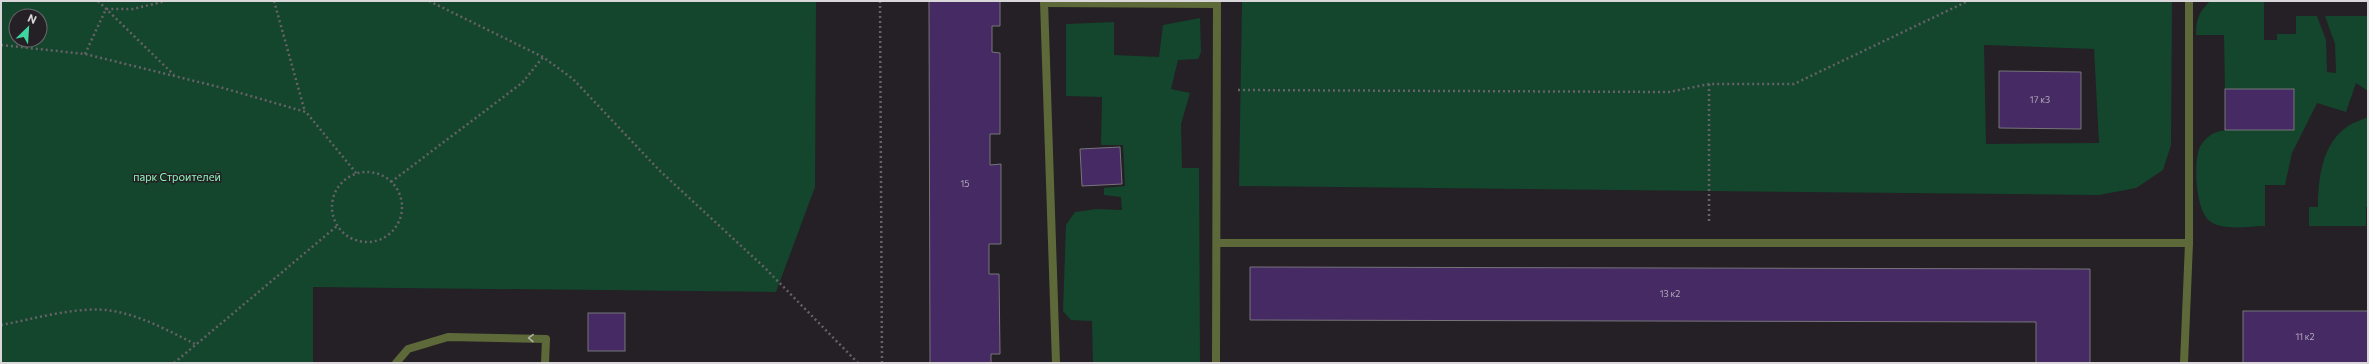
<svg xmlns="http://www.w3.org/2000/svg" width="2369" height="364" viewBox="0 0 2369 364" font-family="Commissioner,sans-serif">
  <rect width="100%" height="100%" fill="#242025"/>
  <!-- green -->
  <g fill="#13462c" fill-rule="evenodd">
    <path d="M 1,1 L 816,1 L 815,187 L 776,292 L 313,287 L 313,363 L 1,363 ZM 16,16 L 40,16 L 40,40 L 16,40 Z"/>
    <path d="M 1242,1 L 2172,1 L 2171,145 L 2163,170 L 2136,188 L 2099,195 L 1239,186 ZM 1984,45 L 2094,49 L 2099,143 L 1986,144 Z"/>
    <path d="M 2210,1 L 2264,1 L 2264,40 L 2277,40 L 2277,34 L 2296,34 L 2296,16 L 2317,16 L 2326,40 L 2327,72 L 2336,73 L 2335,44 L 2325,16 L 2368,16 L 2368,91 L 2356,83 L 2346,112 L 2317,103 L 2292,153 L 2285,185 L 2265,185 L 2265,226 C 2249,226 2225,231 2211,222 C 2196,213 2194,169 2198,153 C 2199,145 2206,138 2212,134 C 2224,126 2278,130 2294,130 L 2294,89 L 2225,89 L 2224,35 L 2196,35 C 2196,19 2199,12 2210,1 Z"/>
    <polygon points="1200,18 1201,52 1198,59 1178,60 1171,89 1190,93 1181,124 1182,168 1199,168 1200,363 1093,363 1092,321 1071,320 1063,311 1066,225 1075,212 1097,209 1122,210 1121,197 1104,195 1104,188 1125,186 1123,145 1101,145 1102,97 1066,96 1066,24 1114,22 1114,55 1159,57 1163,25"/>
    <path d="M 2368,117 L 2368,207 L 2366,207 L 2366,226 L 2309,226 L 2309,207 L 2318,207 C 2318,179 2322,143 2348,126 C 2354,122 2362,120 2368,117 Z"/>
  </g>
  <!-- building -->
  <g fill="#452a63" stroke="#77747b">
    <polygon points="929,1 1000,1 1000,26 992,26 992,52 1000,53 1000,134 990,134 990,165 1001,164 1001,244 989,244 989,274 999,274 1000,354 991,354 991,363 930,363"/>
    <polygon points="1999,71 2081,72 2081,129 1999,128"/>
    <rect x="2225" y="89" width="69" height="41"/>
    <polygon points="1120,147 1122,184 1082,186 1080,149"/>
    <polygon points="1250,267 2090,269 2090,363 2036,363 2036,322 1250,320"/>
    <rect x="2243" y="311" width="125" height="52"/>
    <rect x="588" y="313" width="37" height="38"/>
  </g>
  <g fill="none" stroke-linecap="round" stroke-linejoin="round">
    <!-- path -->
    <g stroke="#666267" stroke-width="2.5" stroke-dasharray="2 3" stroke-linecap="butt">
      <polyline points="98,1 174,75"/>
      <polyline points="274,1 305,112"/>
      <polyline points="429,1 543,57 573,79 659,170 765,268 858,363"/>
      <polyline points="880,1 882,363"/>
      <polyline points="1,45 85,54 223,88 306,112 357,174"/>
      <polyline points="85,54 106,9 133,9 166,1"/>
      <polyline points="1709,84 1709,222"/>
      <polyline points="1238,90 1669,92 1709,84 1794,84 1968,1"/>
      <circle cx="367" cy="207" r="35"/>
      <polyline points="391,182 522,83 543,57"/>
      <path d="M 1,325 C 34,319 80,305 113,311 C 142,316 169,331 195,344"/>
      <polyline points="174,363 337,226"/>
    </g>
    <!-- lane -->
    <g stroke="#5e6939" stroke-width="8">
      <polyline points="1044,1 1056,363"/>
      <polyline points="1044,3 1217,4"/>
      <polyline points="1217,243 2189,243"/>
      <polyline points="396,363 408,349 448,337 546,339 545,363"/>
      <polyline points="1216,363 1217,1"/>
      <polyline points="2184,363 2189,243 2189,1"/>
    </g>
  </g>
  <!-- one-way arrows -->
  <defs><path id="oneway-chevron" d="M-2-3.5L2.5 0L-2 3.5" fill="none" stroke-width="1.6" stroke-linecap="round" stroke-linejoin="round"/></defs>
  <use stroke="#afb0a2" href="#oneway-chevron" transform="translate(531 338) rotate(-178)"/>
  <g text-anchor="middle" stroke-width="3" stroke-linejoin="round" paint-order="stroke">
    <!-- number labels -->
    <g font-size="9" fill="#b5acbd">
      <text x="2040" y="103">17 к3</text>
      <text x="965" y="187">15</text>
      <text x="1670" y="297">13 к2</text>
      <text x="2305" y="340">11 к2</text>
    </g>
    <!-- park labels -->
    <g font-size="11" fill="#8ff7bb" stroke="#242025">
      <text x="177" y="181">парк Строителей</text>
    </g>
  </g>
  <!-- border -->
  <rect width="2369" height="364" fill="none" stroke="#dad7db" stroke-width="4"/>
  <!-- north arrow -->
  <g transform="translate(28 28) rotate(25)"><circle r="19" fill="#242025" stroke="#6d696e"/>
  <path d="M0-3L7 15L0 10L-7 15Z" fill="#40d4a1"/>
  <text y="-6" font-size="11" font-weight="bold" text-anchor="middle" fill="#dad7db">N</text>
  </g>
</svg>
